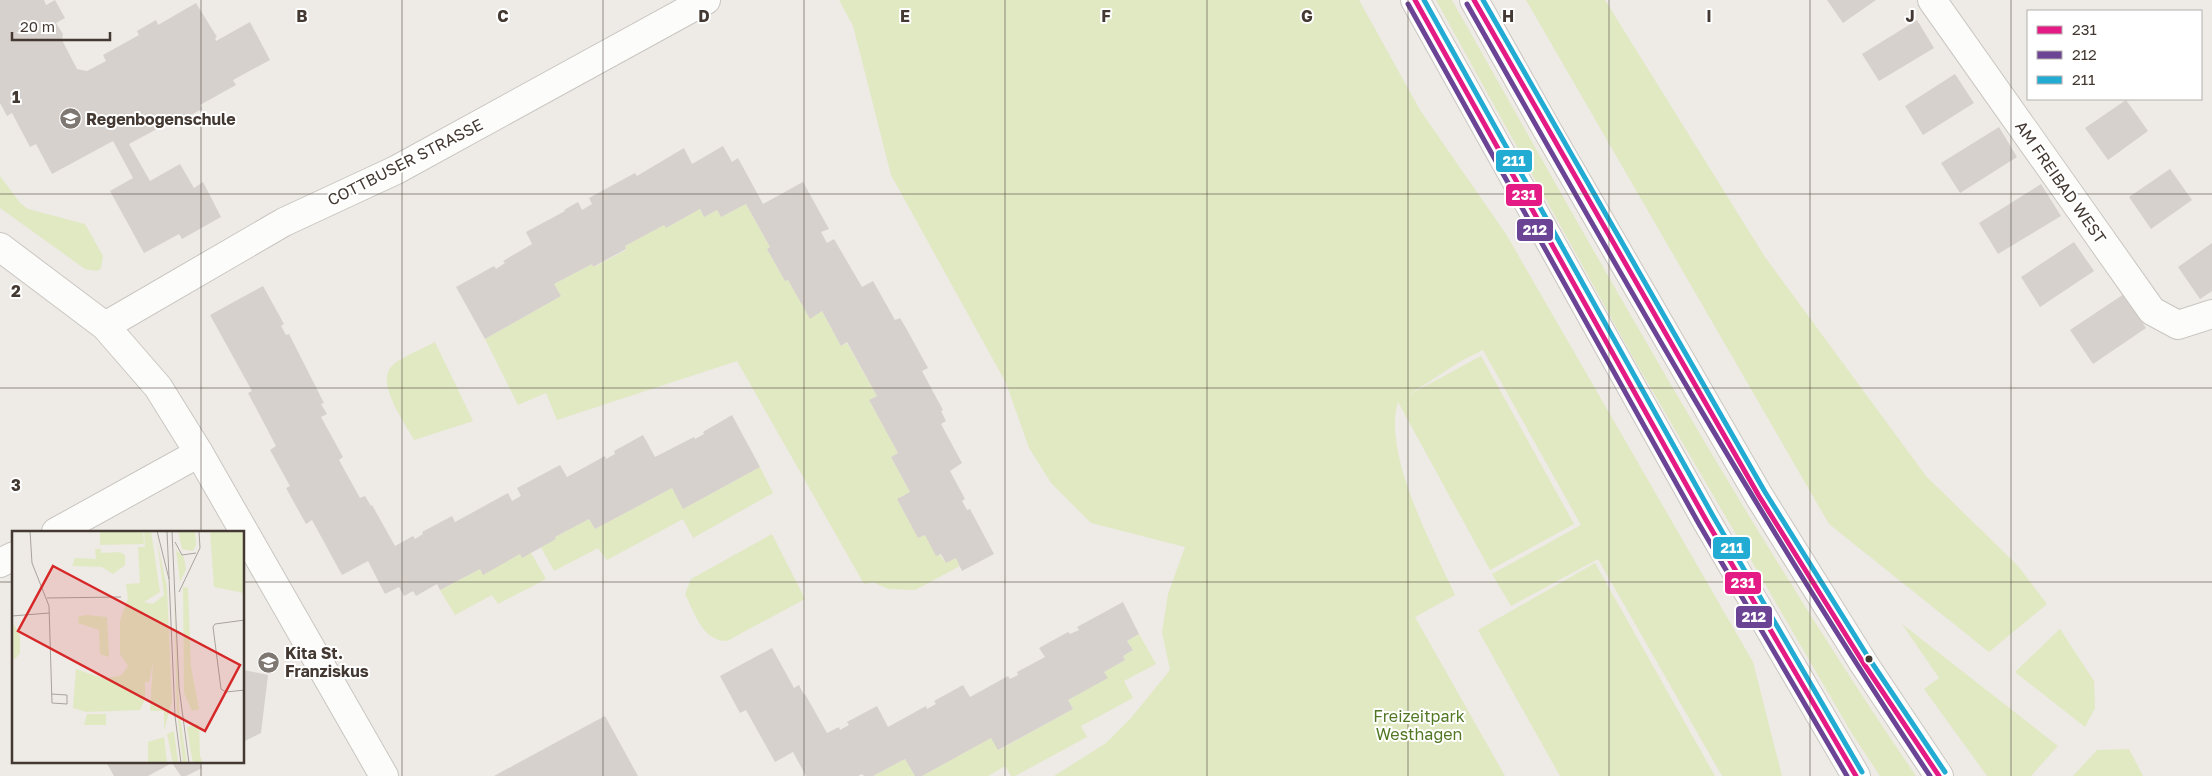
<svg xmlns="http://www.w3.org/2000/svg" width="2212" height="776" viewBox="0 0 2212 776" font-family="'Golos Text',sans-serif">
  <rect width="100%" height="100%" fill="#eeeae5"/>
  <!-- green -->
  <g fill="#e1e9c3">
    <path d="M 839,0 L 1359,0 L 1420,110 L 1506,234 L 1753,662 L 1782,776 L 1722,776 L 1598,559 L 1511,606 L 1492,574 L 1581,525 L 1483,350 L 1461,361 L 1407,396 L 1481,356 L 1574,524 L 1490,570 L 1398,402 C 1382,454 1433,546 1455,595 L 1415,617 L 1505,776 L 1054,776 L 1106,743 L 1131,718 L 1170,670 L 1162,632 L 1168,594 L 1185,547 L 1091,523 L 1051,483 L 1029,448 L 1006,383 L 891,175 L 853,26 Z"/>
    <path d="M 1436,0 L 1452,0 C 1600,262 1746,527 1916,776 L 1880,776 L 1851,732 L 1635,361 Z"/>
    <polygon points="1526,0 1605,0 1765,257 1926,476 2018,566 2047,604 1989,652 1829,524"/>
    <polygon points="0,176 20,203 28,209 85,224 103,256 101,268 97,271 85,269 0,208"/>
    <polygon points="746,204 770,247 767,249 785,281 788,280 810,318 822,311 841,346 847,343 877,396 869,400 898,453 891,457 910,492 897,499 918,538 925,535 946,563 956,558 960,566 915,590 888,589 873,582 864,584 737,361 557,420 546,393 518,405 485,339 561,296 554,284 592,264 594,267 626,250 625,246 664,225 666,228 700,209 704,217 717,210 721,217"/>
    <path d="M 435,342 L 473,421 L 414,440 C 405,423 376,384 391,367 C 399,358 424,348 435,342 Z"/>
    <polygon points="760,467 773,493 693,538 683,519 607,560 598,548 554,571 541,547 556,539 555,537 589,519 595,529 672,488 683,509"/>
    <path d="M 772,534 L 805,599 L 727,641 C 702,641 695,613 685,594 L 691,579 Z"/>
    <polygon points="531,553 546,579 498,604 492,595 455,615 440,590 480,569 483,574 520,554"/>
    <polygon points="1595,563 1715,776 1560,776 1478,630"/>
    <polygon points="1902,624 2058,746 2031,776 1987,776 1924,689 1939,678"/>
    <polygon points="2060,629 2094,681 2095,708 2085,727 2015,672"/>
    <polygon points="1139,634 1156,664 1124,681 1133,698 1081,726 1087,737 1015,776 1011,776 1005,766 988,776 922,776 991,738 999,750 1073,709 1068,700 1107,678 1104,672 1125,660 1123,656 1133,650 1127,641"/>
    <polygon points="2129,749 2143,776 2073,776 2097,750"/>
    <polygon points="905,759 915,776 873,776"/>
  </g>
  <!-- building -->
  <g fill="#d6d1cc">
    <polygon points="0,0 44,0 46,5 55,0 65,18 56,23 63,34 62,40 77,69 87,71 106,61 103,55 139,35 137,31 156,20 158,25 196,3 217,37 215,38 216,41 250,22 270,60 233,80 236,85 200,105 202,109 170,126 168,123 129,144 150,181 180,164 194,188 203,182 221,217 182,239 179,234 144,253 110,191 133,178 113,141 52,174 36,144 30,147 12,113 7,116 0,103"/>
    <polygon points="1827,0 1876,0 1843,23"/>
    <polygon points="1917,20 1934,48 1879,81 1862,54"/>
    <polygon points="1955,74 1974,103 1923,135 1905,106"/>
    <polygon points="2126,100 2148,131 2108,160 2085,128"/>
    <polygon points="1999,127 2017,157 1960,193 1941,163"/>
    <polygon points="723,146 732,162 738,158 763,204 803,182 829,229 821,232 827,243 834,239 862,287 873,281 895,320 900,318 906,328 928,368 922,371 943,410 941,411 946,421 941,424 962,463 950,471 965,499 962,501 967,510 970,509 994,554 962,571 956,558 946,563 941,554 936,556 925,535 918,538 897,499 910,492 891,457 898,453 869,400 877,396 847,342 841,346 822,311 810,319 788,280 785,281 767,249 770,247 746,204 721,217 717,210 704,217 700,209 666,228 664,225 625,246 626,249 593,267 592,264 554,284 561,296 485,339 456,287 494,266 496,269 505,263 503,261 532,244 526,232 565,211 564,210 578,202 582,210 592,204 589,198 635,173 637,176 684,148 692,164"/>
    <polygon points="2170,169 2192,200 2151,229 2129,197"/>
    <polygon points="2041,184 2061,216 1998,254 1979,223"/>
    <polygon points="2074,242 2094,271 2040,307 2021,277"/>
    <polygon points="2212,243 2212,291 2200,299 2178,267"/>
    <polygon points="263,286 284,324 281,326 286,335 289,334 324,403 321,404 327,414 321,417 343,457 339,460 360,498 365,496 371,506 372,505 395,546 413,536 415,539 423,534 422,532 452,516 455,522 508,493 512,501 521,496 517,488 560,465 567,477 605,456 606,459 615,454 614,451 643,435 655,457 694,437 695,439 704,434 703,432 732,415 760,467 683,509 672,488 595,529 589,519 555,537 556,539 522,558 520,554 483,575 480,569 440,590 437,584 416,596 413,591 404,596 399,587 385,594 368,561 342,575 312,520 306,524 286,488 290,486 270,450 276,446 248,393 252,391 210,315"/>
    <polygon points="2124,294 2146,328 2093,364 2070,330"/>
    <polygon points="1123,602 1139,634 1127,641 1133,650 1123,656 1125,660 1104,672 1108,678 1068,700 1073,709 998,750 991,738 922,776 915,776 905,759 873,776 864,776 862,774 858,776 806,776 793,752 775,762 746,710 740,713 720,676 772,648 794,688 799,685 804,695 805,694 827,733 839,727 840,730 849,725 847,722 877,706 888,727 926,706 927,709 936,704 934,701 963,685 970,697 1008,676 1010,679 1018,675 1017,672 1045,657 1039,648 1068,632 1070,634 1079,630 1077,627"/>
    <polygon points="244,670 268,675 261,733 245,741"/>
    <polygon points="605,716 638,776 494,776 566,737"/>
    <polygon points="106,762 199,762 202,768 186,776 181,776 172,763 148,776 114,776"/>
  </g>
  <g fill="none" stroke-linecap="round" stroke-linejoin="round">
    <defs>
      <g id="minor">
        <polyline points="1932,0 2152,311 2178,325 2212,314"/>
        <polyline points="0,247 105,326 158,387 199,453 384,776"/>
        <polyline points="105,326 284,222 396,170 706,0"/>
        <polyline points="56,532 199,453"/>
        <polyline points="0,563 14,556"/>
      </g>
      <g id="tertiary">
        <polyline points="1415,0 1706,520 1856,776"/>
        <polyline points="1474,0 1546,128 1759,496 1864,664 1939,776"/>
      </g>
    </defs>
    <!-- minor casing -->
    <use href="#minor" stroke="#cac6c1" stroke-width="30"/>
    <!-- tertiary casing -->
    <use href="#tertiary" stroke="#cac6c1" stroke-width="30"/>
    <!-- minor -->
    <use href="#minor" stroke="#fcfcfb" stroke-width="28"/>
    <!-- tertiary -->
    <use href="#tertiary" stroke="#fcfcfb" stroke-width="28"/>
    <defs>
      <g id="bus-1">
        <polyline points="1415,0 1706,520 1856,776"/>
        <polyline points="1474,0 1759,496 1864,664 1939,776"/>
      </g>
      <g id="bus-2">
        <polyline points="1408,4 1699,524 1847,776"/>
        <path d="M 1467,4 C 1615,265 1763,526 1930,776"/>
      </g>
      <g id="bus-3">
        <polyline points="1424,0 1713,516 1862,772"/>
        <polyline points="1483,0 1765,492 1870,660 1945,772"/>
      </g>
    </defs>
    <!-- bus-1 casing -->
    <use href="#bus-1" stroke="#fff" stroke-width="9"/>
    <!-- bus-2 casing -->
    <use href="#bus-2" stroke="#fff" stroke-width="9"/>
    <!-- bus-3 casing -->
    <use href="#bus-3" stroke="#fff" stroke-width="9"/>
    <!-- bus-1 -->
    <use href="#bus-1" stroke="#e51b85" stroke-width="5"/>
    <!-- bus-2 -->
    <use href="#bus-2" stroke="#6c4495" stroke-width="5"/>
    <!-- bus-3 -->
    <use href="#bus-3" stroke="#22acd3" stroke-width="5"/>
  </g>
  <!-- grid -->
  <path fill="none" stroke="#433932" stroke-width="1" stroke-opacity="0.55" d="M 201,0 L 201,532M 402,0 L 402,776M 603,0 L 603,776M 804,0 L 804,776M 1005,0 L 1005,776M 1207,0 L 1207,776M 1408,0 L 1408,776M 1609,0 L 1609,776M 1810,0 L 1810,776M 2011,0 L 2011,776M 0,194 L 2212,194M 0,388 L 2212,388M 0,582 L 14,582M 244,582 L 2212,582M 201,762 L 201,776"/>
  <!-- icons -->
  <defs>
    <symbol id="school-disc" viewBox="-11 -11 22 22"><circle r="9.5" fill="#7f7771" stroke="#fff"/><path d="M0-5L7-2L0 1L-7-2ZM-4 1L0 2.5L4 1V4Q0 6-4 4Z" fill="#fff"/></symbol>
  </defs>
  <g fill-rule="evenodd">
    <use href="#school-disc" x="58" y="106" width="25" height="25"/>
    <use href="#school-disc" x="256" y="650" width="25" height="25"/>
  </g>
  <!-- markers -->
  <circle fill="#433932" stroke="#fff" stroke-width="2" cx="1869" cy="659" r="4.5"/>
  <g text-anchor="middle" stroke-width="4" stroke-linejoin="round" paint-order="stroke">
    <!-- poi labels -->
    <g font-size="16" font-weight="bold" fill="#433932" stroke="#fff" text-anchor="start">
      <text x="86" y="125">Regenbogenschule</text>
      <text x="285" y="659">Kita St.<tspan x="285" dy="18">Franziskus</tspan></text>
    </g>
    <!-- street labels -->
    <g font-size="16" fill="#433932" stroke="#fff">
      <text transform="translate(405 162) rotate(-27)" y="6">COTTBUSER STRASSE</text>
      <text transform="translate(2061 182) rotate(55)" y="6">AM FREIBAD WEST</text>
    </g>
    <!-- park labels -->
    <g font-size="16" fill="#517723" stroke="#fff">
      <text x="1419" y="722">Freizeitpark<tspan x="1419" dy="18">Westhagen</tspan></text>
    </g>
  </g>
  <!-- overview -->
  <g transform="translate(12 531)">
    <rect width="232" height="232" fill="#eeeae5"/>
    <path d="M 88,0 L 131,0 L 132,13 L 88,14 ZM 132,0 L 139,0 L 148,61 L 132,71 L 141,73 L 152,64 L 145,9 L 155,57 L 160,170 L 152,199 L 152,180 L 138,180 L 141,132 L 137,151 L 133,151 L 133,168 L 128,179 L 74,181 L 61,177 L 64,138 L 93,148 L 110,144 L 116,135 L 108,123 L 108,90 L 116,67 L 114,53 L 128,52 L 126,16 L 133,16 ZM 166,0 L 183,0 L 184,14 L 181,20 L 170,18 ZM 198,0 L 232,0 L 232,62 L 202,56 ZM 83,18 L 89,18 L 89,22 L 108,21 L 113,24 L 113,34 L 101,43 L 90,36 L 60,35 L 63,27 L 84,28 ZM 164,19 L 172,26 L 174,38 L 168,51 ZM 171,56 L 176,57 L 179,136 L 187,178 L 180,180 L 172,162 ZM 162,57 L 167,180 L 175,232 L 171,232 L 165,180 ZM 75,84 L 95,86 L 97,126 L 88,123 L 87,99 L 66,92 L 67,85 ZM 0,90 L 8,104 L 8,122 L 3,128 L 0,127 ZM 75,183 L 94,183 L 94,194 L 72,194 ZM 185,193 L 187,194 L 188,225 L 191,232 L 181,232 L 178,216 L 175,196 ZM 162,200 L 166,232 L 161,232 L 155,203 ZM 152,206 L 155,232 L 136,232 L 136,211 Z" fill="#e1e9c3"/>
    <path fill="none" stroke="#aaa39d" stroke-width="1" d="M 18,0 L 20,32 L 37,75 L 40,172 L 55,173 L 55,164 L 39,163M 145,0 L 157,48M 155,0 L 163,185 L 169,232M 160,0 L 167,156 L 177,232M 163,11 L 170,24 L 184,22M 167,61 L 188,17 L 187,0M 35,67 L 109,66M 0,85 L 37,82M 233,89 L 203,93 L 201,96 L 209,158 L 214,161 L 233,159"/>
    <path fill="#d62828" fill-opacity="0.15" stroke="#d62828" stroke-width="2.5" d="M 41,35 L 228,134 L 193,200 L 6,100 Z"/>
    <rect width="232" height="232" fill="none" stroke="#433932" stroke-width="2.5"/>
  </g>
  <g font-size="16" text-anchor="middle" font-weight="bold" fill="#433932" stroke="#fff" stroke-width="4" stroke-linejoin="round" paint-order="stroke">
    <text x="302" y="22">B</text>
    <text x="503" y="22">C</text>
    <text x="704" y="22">D</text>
    <text x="905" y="22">E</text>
    <text x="1106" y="22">F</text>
    <text x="1307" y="22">G</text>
    <text x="1508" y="22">H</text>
    <text x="1709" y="22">I</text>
    <text x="1910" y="22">J</text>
    <text x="16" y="103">1</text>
    <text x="16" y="297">2</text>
    <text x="16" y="491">3</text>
  </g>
  <g stroke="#fff" stroke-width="2">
    <rect x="1495" y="149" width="38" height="24" rx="5" fill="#22acd3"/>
    <rect x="1505" y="183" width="38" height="24" rx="5" fill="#e51b85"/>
    <rect x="1516" y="218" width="38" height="24" rx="5" fill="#6c4495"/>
    <rect x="1712" y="536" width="39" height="24" rx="5" fill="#22acd3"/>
    <rect x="1724" y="571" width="38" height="24" rx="5" fill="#e51b85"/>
    <rect x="1735" y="605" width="38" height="24" rx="5" fill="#6c4495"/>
  </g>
  <g font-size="14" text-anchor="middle" font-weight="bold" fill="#fff">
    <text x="1514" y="166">211</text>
    <text x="1524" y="200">231</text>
    <text x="1535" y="235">212</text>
    <text x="1732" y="553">211</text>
    <text x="1743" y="588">231</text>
    <text x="1754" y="622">212</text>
  </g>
  <!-- legend -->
  <rect x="2027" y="10" width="175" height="90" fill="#ffffff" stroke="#b4b0ad"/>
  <rect x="2037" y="26" width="25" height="8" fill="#e51b85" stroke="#b4b0ad"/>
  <text x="2072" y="35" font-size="15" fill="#433932">231</text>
  <rect x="2037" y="51" width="25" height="8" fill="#6c4495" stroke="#b4b0ad"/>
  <text x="2072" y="60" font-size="15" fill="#433932">212</text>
  <rect x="2037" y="76" width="25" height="8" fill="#22acd3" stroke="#b4b0ad"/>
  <text x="2072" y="85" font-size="15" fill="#433932">211</text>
  <!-- scale -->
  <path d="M12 32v8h98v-8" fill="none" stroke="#433932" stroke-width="2.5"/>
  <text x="20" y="32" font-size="15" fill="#433932" stroke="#ffffff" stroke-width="4" paint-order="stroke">20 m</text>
</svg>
